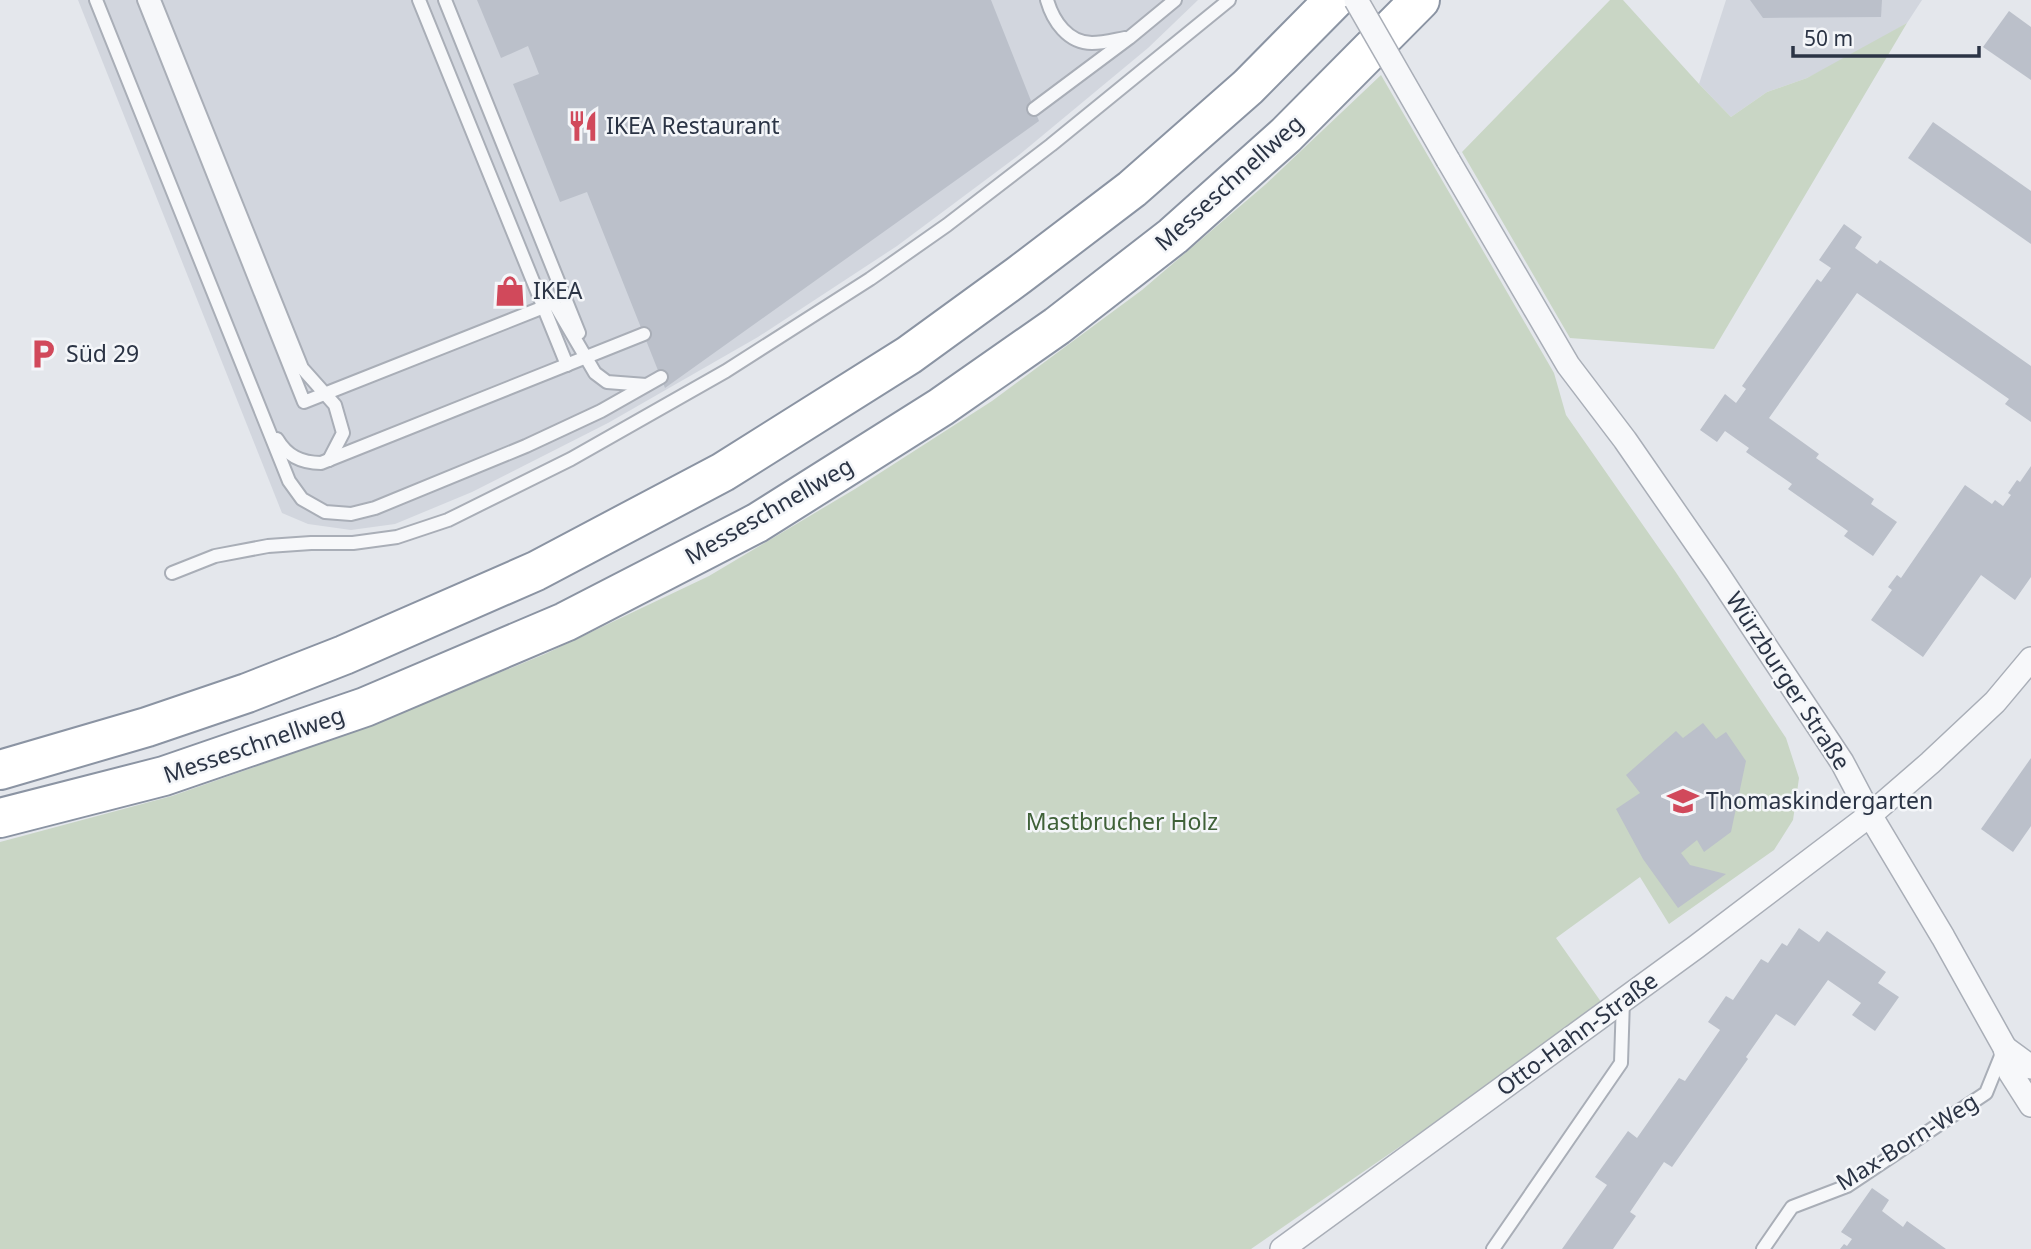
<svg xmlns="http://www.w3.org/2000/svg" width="2031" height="1249" viewBox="0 0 2031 1249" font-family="'Noto Sans',sans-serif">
  <rect width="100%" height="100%" fill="#e4e7ec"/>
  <!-- built -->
  <g fill="#d2d6de">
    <polygon points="78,0 1198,0 1148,48 1019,155 897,246 758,337 608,423 472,492 395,524 351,530 308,524 282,513"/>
    <polygon points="1726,0 1922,0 1907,23 1859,52 1807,78 1767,92 1731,117 1699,84"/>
  </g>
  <!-- green -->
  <g fill="#c9d6c5">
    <polygon points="1610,0 1623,0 1699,84 1731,117 1767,92 1807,78 1907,23 1714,349 1570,338 1462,152"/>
    <polygon points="1381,75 1554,373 1566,415 1675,571 1786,738 1799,778 1793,820 1774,850 1669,924 1640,877 1556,938 1604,1006 1251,1249 0,1249 0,842 172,796 362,729 545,654 709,576 855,489 992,401 1142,290 1266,184"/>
  </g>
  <!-- building -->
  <g fill="#bbc0ca">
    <polygon points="477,0 991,0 1039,121 665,388 587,192 560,202 513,84 539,74 528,46 501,58"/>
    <polygon points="1750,0 1882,0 1881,17 1763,18"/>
    <polygon points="2009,11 2031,27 2031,80 1983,47"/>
    <polygon points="1933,122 2031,191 2031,244 1908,158"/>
    <polygon points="1844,224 1862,237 1855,248 1877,264 1880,260 2031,366 2031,422 2005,404 2009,399 1857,293 1769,418 1819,454 1816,458 1874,499 1871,504 1897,522 1873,556 1844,536 1848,531 1788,489 1792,484 1746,452 1749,448 1725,431 1717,442 1700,430 1725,394 1736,403 1746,389 1742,386 1817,279 1821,282 1831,268 1819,260"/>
    <polygon points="2031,466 2031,577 2015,600 1981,575 1923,657 1871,620 1892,590 1888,587 1897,575 1901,578 1965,485 1992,504 1995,500 2003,506 2011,495 2008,493 2017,480 2020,482"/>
    <polygon points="1703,723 1716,739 1726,732 1746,761 1731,832 1704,852 1697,840 1681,853 1690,865 1726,874 1678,908 1643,859 1616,809 1640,793 1626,775 1676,731 1683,738"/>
    <polygon points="2031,758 2031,826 2013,852 1981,829"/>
    <polygon points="1799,928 1819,942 1827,931 1886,972 1878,983 1899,997 1875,1031 1852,1015 1861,1003 1828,980 1795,1026 1776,1014 1746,1057 1748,1059 1672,1167 1664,1162 1630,1212 1636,1216 1613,1249 1562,1249 1607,1185 1595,1177 1628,1131 1637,1138 1679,1078 1685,1081 1720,1030 1708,1022 1726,996 1733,1000 1761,959 1768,963 1782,943 1787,946"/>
    <polygon points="1872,1188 1889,1200 1882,1211 1903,1227 1907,1221 1946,1249 1840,1249 1844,1244 1847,1246 1852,1239 1841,1232"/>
  </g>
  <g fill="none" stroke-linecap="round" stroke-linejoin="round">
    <defs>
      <g id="lane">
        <polyline points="96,0 289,481 302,499 325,512 351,514 375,508 526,446 601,411 661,377"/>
        <polyline points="144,0 304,402 554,303 595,373 607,382 646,385"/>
        <polyline points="154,0 302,368 335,405 343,433 329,460"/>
        <polyline points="419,0 567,365"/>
        <polyline points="445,0 579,333"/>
        <path d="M 1047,0 C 1053,21 1068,43 1092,43 C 1103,43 1114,40 1125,38"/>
        <polyline points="1034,109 1129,38 1175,0"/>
        <path d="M 277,439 C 287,456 301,463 321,463 L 644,334"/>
        <polyline points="172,573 215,556 268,546 311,543 353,543 397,537 448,520 571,459 726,371 870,279 947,225 1051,145 1229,0"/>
        <polyline points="1493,1249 1621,1063 1623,1000"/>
        <polyline points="1763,1249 1792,1207 1847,1186 1986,1093 2003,1051"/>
      </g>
      <g id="street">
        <polyline points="1448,160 1568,365 1625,440 1717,573 1842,762 1870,815 1943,937 2005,1048 2010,1072 2031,1105"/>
        <polyline points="2005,1048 2031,1067"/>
        <polyline points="1282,1249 1696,947 1870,815 1930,763 1995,702 2031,659"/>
      </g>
      <g id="highway">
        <polyline points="0,770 147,727 247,693 344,655 536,571 723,472 909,355 1019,275 1132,189 1248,87 1334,0"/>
        <polyline points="0,818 164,776 365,707 565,622 757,523 941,407 1057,326 1173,236 1286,135 1420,0"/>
      </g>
    </defs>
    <!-- lane casing -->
    <use href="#lane" stroke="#a9aeb7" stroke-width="16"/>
    <!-- street casing -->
    <use href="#street" stroke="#a9aeb7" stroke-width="26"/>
    <!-- highway casing -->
    <use href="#highway" stroke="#8b94a3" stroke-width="42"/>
    <!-- lane -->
    <use href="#lane" stroke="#f7f8fa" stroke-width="12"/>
    <!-- street -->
    <use href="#street" stroke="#f7f8fa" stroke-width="23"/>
    <!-- highway -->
    <use href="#highway" stroke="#fff" stroke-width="38"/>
    <defs>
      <polyline id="street-bridge" points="1356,0 1448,160"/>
    </defs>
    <!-- street-bridge casing -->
    <use href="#street-bridge" stroke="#a9aeb7" stroke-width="26" stroke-linecap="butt"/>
    <!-- street-bridge -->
    <use href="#street-bridge" stroke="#f7f8fa" stroke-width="23"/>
  </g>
  <!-- icons -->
  <defs>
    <symbol id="restaurant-bare" viewBox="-9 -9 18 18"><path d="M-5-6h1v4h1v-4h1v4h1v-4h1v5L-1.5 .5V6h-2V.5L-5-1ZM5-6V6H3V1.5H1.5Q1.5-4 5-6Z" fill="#d1495b" stroke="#f4f6f9" stroke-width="2.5" paint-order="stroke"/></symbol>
    <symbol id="shop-bare" viewBox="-9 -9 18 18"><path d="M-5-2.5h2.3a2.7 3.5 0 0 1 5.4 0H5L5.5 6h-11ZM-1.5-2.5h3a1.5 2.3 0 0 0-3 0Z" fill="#d1495b" stroke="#f4f6f9" stroke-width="2.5" paint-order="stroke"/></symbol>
    <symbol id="parking-bare" viewBox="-9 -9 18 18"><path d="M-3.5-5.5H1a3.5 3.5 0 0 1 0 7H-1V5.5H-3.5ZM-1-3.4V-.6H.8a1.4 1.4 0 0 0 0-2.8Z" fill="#d1495b" stroke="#f4f6f9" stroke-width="2.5" paint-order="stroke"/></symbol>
    <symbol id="school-bare" viewBox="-9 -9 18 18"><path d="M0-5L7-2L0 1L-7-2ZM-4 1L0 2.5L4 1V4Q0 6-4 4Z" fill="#d1495b" stroke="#f4f6f9" stroke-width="2.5" paint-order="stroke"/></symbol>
  </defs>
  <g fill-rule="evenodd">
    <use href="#restaurant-bare" x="561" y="104" width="44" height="44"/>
    <use href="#shop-bare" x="488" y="269" width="44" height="44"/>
    <use href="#parking-bare" x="21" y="332" width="44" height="44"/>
    <use href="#school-bare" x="1661" y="779" width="44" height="44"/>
  </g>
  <g text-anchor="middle" stroke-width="5" stroke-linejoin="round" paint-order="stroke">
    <!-- poi labels -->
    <g font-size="23" fill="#2b3445" stroke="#f4f6f9" text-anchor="start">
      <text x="606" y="134">IKEA Restaurant</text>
      <text x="533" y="299">IKEA</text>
      <text x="66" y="362">Süd 29</text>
      <text x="1706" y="809">Thomaskindergarten</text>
    </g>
    <!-- street labels -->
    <g font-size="23" fill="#2b3445" stroke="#f4f6f9">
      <text transform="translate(1229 183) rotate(-42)" y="8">Messeschnellweg</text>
      <text transform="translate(769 511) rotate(-30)" y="8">Messeschnellweg</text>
      <text transform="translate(1788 681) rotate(57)" y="8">Würzburger Straße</text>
      <text transform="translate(254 745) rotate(-19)" y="8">Messeschnellweg</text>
      <text transform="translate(1577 1034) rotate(-36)" y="8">Otto-Hahn-Straße</text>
      <text transform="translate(1907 1142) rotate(-32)" y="8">Max-Born-Weg</text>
    </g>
    <!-- park labels -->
    <g font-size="23" fill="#3f6138" stroke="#f4f6f9">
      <text x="1122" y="830">Mastbrucher Holz</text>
    </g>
  </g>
  <!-- scale -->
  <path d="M1793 46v10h186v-10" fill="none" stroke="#2b3445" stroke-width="3.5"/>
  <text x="1804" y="46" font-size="21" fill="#2b3445" stroke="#f4f6f9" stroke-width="5" paint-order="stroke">50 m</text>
</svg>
